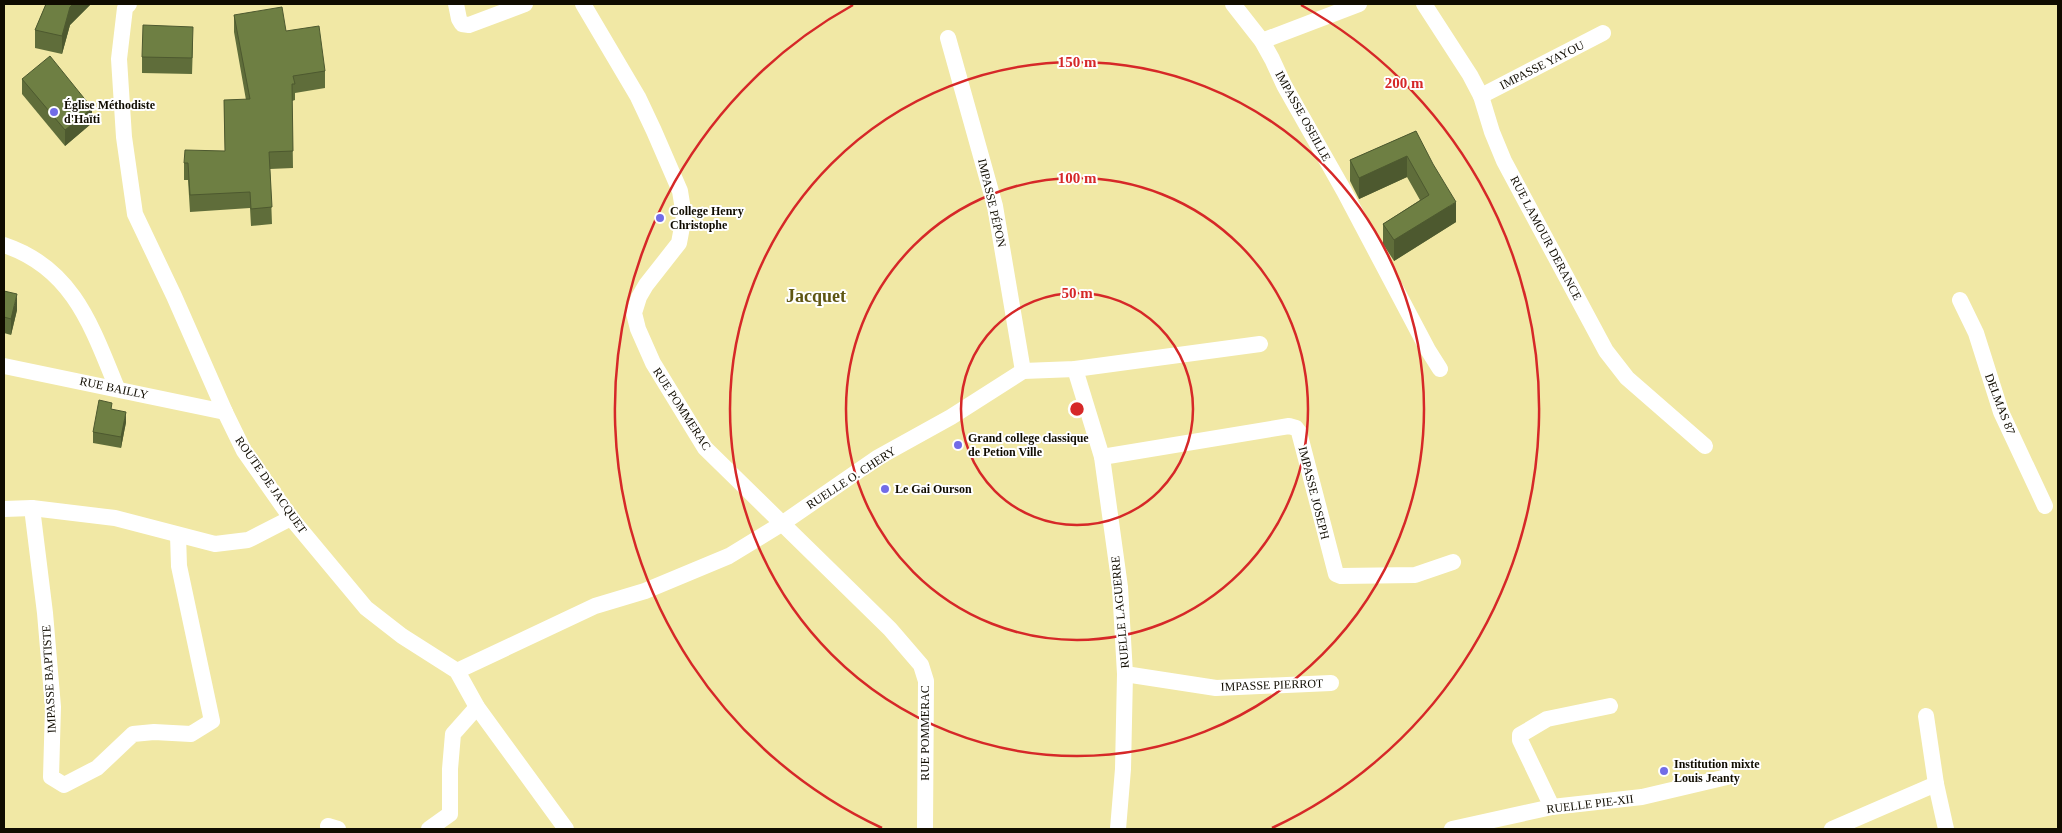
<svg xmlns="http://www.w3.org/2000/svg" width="2062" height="833" viewBox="0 0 2062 833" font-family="'Times New Roman',serif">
  <rect width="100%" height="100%" fill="#f1e8a5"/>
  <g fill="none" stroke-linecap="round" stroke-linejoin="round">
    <!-- minor -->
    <g stroke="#fff" stroke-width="16">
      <polyline points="129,4 125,8 119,59 124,137 135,214 174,296 225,412 244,451 291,518 366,608 402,636 457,671 477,707 566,829"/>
      <polyline points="456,4 459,19 462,24 469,25 525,4"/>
      <polyline points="583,4 638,97 654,131 680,191 684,216 679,243 646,285 639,297 634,313 638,329 653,363 705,448 890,629 921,665 926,681 925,829"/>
      <polyline points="1233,4 1262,41 1272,59 1284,85 1344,191 1428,350 1440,369"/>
      <polyline points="1424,4 1470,75 1481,96 1492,132 1504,161 1606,351 1627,378 1705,446"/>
      <polyline points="948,38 995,206 1023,371"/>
      <polyline points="1262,41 1359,4"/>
      <polyline points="1481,96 1603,33"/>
      <path d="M 4,245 C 73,268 92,327 117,388"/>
      <polyline points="1960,300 1976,333 2001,412 2045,506"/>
      <polyline points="4,366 225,412"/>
      <polyline points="1075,369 1102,457 1120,587 1125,674 1123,769 1118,829"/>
      <polyline points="1102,457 1289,426 1296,428 1299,432 1336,574 1341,576 1415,575 1453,562"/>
      <polyline points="32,508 45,613 53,707 51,777 64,785 97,768 133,734 154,732 191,734 212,721 179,566 178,535"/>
      <polyline points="4,509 32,508 115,518 215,544 248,540 291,518"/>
      <polyline points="457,671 595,606 645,591 729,556 783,523 877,458 951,417 1023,371 1075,369 1260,344"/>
      <polyline points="1125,674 1216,688 1331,683"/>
      <polyline points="1926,716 1936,784"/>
      <polyline points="1552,807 1520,740 1520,735 1547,719 1610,706"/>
      <polyline points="328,826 338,829"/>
      <polyline points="429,829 450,814 450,769 453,734 477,707"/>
      <polyline points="1452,829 1552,807 1642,797 1727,777"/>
      <polyline points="1832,829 1936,784 1946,829"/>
    </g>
  </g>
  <!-- wall -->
  <g fill="#5f6d3a">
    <polygon points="46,4 91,4 70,25 62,54 35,48 35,30"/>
    <polygon points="234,15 286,31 325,71 325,88 295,93 295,100 292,101 293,168 270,169 272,224 251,226 250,208 190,212 188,180 184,180 184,163 225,151 224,100 246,100 234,32"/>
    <polygon points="193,42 192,74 142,73 142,57"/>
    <polygon points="22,79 92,123 65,146 22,94"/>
    <polygon points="1416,131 1456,222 1394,261 1383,244 1383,224 1420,200 1407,177 1359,199 1350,181 1350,160"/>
    <polygon points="4,291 17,310 11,335 4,333"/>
    <polygon points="112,409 126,422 121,448 93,443 93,432"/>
  </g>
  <!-- shaded-wall -->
  <g fill="#4d592f">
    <polygon points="73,4 91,4 70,25 62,54 62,36 70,7"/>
    <polygon points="92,108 92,123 65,146 65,130"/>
    <polygon points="1407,156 1407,177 1359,199 1359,178"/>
    <polygon points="1456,202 1456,222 1394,261 1394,240"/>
    <polygon points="17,294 17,310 11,335 11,319"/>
    <polygon points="126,412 126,422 121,448 121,437"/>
  </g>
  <!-- building -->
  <g fill="#6e7f43" stroke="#4d592f">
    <polygon points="46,4 73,4 70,7 62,36 35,30"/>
    <polygon points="282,7 286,31 319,26 325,71 293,76 295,84 292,84 293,151 269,152 272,207 251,209 250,192 190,195 188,163 184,163 185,150 225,151 224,100 250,99 234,15"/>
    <polygon points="143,25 193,27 192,58 142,57"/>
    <polygon points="50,56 92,108 65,130 22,79"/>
    <polygon points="1416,131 1433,164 1456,202 1394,240 1383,224 1429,195 1407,156 1359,178 1350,160"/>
    <polygon points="4,291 17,294 11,319 4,317"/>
    <polygon points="99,400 112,403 111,409 126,412 121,437 93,432"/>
  </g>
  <!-- distance rings -->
  <g fill="none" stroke="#d62828" stroke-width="2.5">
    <circle cx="1077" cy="409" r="116"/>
    <circle cx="1077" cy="409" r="231"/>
    <circle cx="1077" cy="409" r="347"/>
    <path d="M882 828A462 462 0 0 1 853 5M1301 5A462 462 0 0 1 1272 828"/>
  </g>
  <!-- markers -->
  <g fill="#726ce7" stroke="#fff" stroke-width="2">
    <circle cx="54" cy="112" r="5"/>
    <circle cx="660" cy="218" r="5"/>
    <circle cx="958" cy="445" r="5"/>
    <circle cx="885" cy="489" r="5"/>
    <circle cx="1664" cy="771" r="5"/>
  </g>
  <g text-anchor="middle" stroke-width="4" stroke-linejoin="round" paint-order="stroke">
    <!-- street labels -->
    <g font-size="12" fill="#100c00" stroke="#fff">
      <text transform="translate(1542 65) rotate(-27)" y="4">IMPASSE YAYOU</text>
      <text transform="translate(1303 116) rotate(61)" y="4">IMPASSE OSEILLE</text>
      <text transform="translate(992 203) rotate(77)" y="4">IMPASSE PÉPON</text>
      <text transform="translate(1546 238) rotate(62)" y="4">RUE LAMOUR DERANCE</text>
      <text transform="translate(114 388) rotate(12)" y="4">RUE BAILLY</text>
      <text transform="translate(2000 404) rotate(69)" y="4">DELMAS 87</text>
      <text transform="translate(682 409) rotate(57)" y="4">RUE POMMERAC</text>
      <text transform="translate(851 478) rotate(-33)" y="4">RUELLE O. CHERY</text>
      <text transform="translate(271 485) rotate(55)" y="4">ROUTE DE JACQUET</text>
      <text transform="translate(1314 493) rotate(76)" y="4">IMPASSE JOSEPH</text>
      <text transform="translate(1120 612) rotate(-95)" y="4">RUELLE LAGUERRE</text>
      <text transform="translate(49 679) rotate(-93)" y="4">IMPASSE BAPTISTE</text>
      <text transform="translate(1272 685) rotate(-2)" y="4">IMPASSE PIERROT</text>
      <text transform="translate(925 733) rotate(-90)" y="4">RUE POMMERAC</text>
      <text transform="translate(1590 804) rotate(-7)" y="4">RUELLE PIE-XII</text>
    </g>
    <!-- poi labels -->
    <g font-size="12" font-weight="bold" fill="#100c00" stroke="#fff" text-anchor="start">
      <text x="64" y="109">Église Méthodiste<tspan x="64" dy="14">d'Haïti</tspan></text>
      <text x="670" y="215">College Henry<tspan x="670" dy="14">Christophe</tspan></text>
      <text x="968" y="442">Grand college classique<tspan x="968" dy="14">de Petion Ville</tspan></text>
      <text x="895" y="493">Le Gai Ourson</text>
      <text x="1674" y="768">Institution mixte<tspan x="1674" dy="14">Louis Jeanty</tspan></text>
    </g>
    <!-- district labels -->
    <g font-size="18" font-weight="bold" fill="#5f5612" stroke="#fff">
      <text x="816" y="302">Jacquet</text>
    </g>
  </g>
  <circle cx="1077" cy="409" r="8" fill="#d62828" stroke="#fff" stroke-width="2.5"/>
  <g font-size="15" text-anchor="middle" font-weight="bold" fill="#d62828" stroke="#fff" stroke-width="4" stroke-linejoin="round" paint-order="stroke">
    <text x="1077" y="67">150 m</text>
    <text x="1404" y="88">200 m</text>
    <text x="1077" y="183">100 m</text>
    <text x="1077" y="298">50 m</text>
  </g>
  <!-- border -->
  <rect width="2062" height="833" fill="none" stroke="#100c00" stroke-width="10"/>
</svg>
